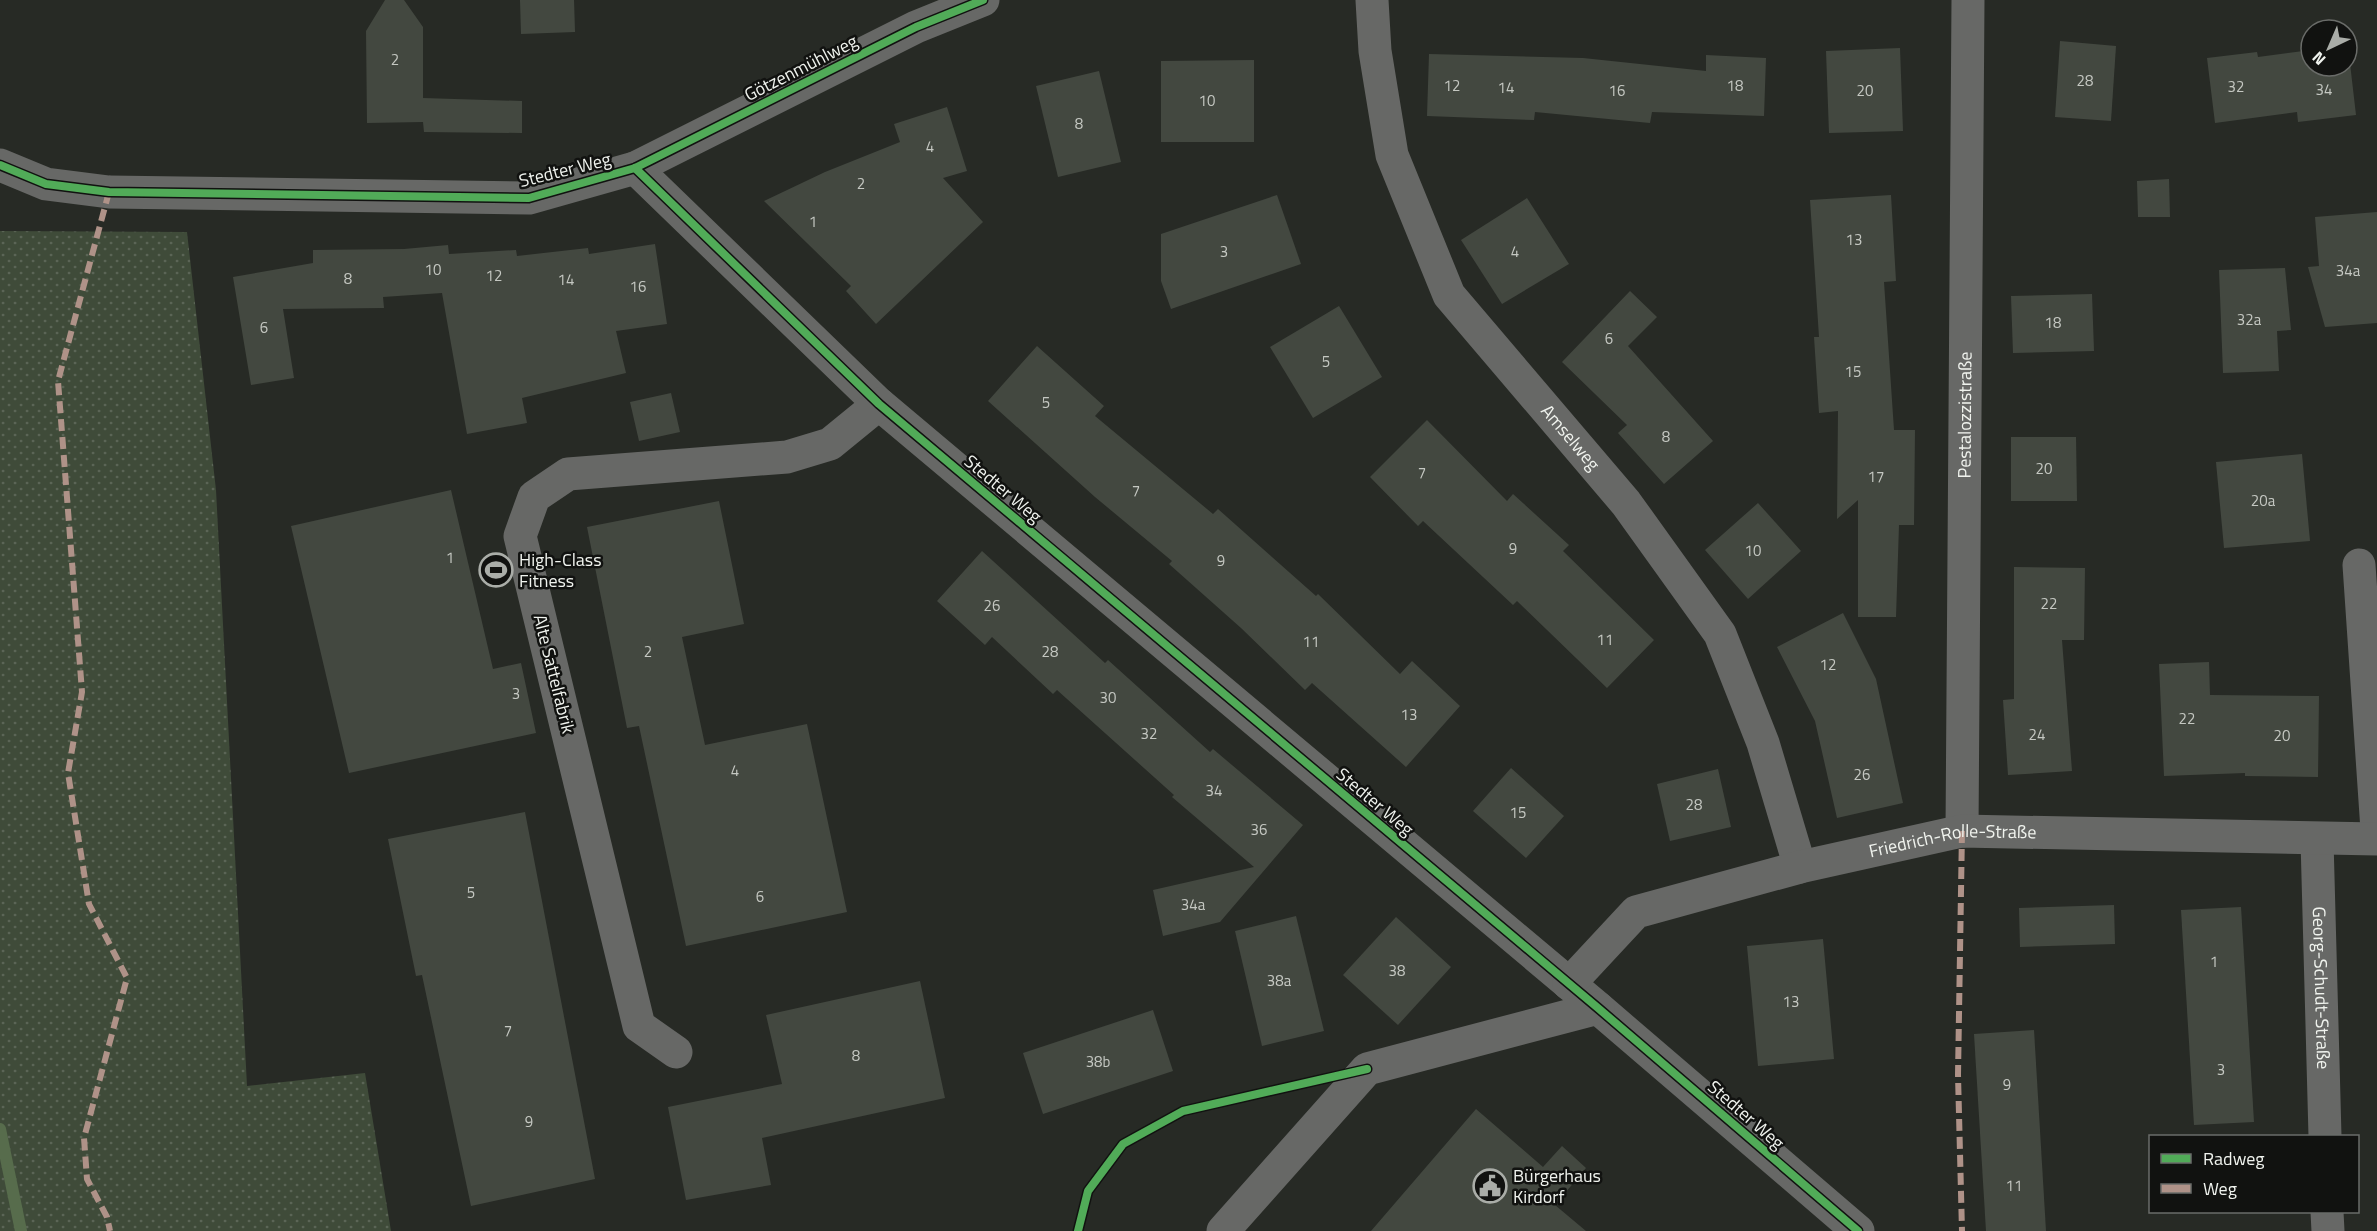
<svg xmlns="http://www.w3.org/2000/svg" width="2377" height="1231" viewBox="0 0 2377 1231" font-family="'Titillium Web',sans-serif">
  <defs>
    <pattern id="grass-dots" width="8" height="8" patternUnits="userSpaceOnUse" patternTransform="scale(1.5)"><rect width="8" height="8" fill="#3f4b39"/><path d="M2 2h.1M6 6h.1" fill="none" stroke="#5b6556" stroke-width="1.8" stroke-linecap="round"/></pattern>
  </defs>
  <rect width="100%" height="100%" fill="#272a25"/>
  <!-- grass -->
  <polygon fill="url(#grass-dots)" points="0,231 187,232 216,490 247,1086 365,1073 391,1231 0,1231"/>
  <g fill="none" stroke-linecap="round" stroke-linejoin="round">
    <!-- stream -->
    <polyline stroke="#576c4c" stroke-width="12" points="0,1129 21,1231"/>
  </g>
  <!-- building -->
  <g fill="#434840">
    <polygon points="385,0 404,0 423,27 423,98 522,101 522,133 424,132 423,122 367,123 366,31"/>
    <polygon points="520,0 574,0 575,32 521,34"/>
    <polygon points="2060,41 2116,46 2111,121 2055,117"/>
    <polygon points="2348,46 2356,115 2298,122 2297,112 2215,123 2207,58 2257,52 2258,57 2311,50 2311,66 2347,66"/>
    <polygon points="1900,48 1903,131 1829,133 1826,51"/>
    <polygon points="1429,54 1583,58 1706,71 1706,55 1766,58 1764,116 1652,112 1650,123 1535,112 1534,120 1427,116"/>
    <polygon points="1254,60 1254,142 1161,142 1161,61"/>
    <polygon points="1099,71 1121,162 1058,177 1036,86"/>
    <polygon points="947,107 967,171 943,178 983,222 876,324 846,291 851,286 764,201 825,172 900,142 894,124"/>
    <polygon points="2169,179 2170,217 2138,217 2137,181"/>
    <polygon points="1277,195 1301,264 1171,309 1161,281 1161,234"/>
    <polygon points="1891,195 1896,281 1884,282 1894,430 1915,430 1914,525 1899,525 1896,617 1858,617 1858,500 1837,519 1838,411 1819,413 1814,337 1819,337 1810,200"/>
    <polygon points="1527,198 1569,264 1502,304 1461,240"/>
    <polygon points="2377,212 2377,323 2325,327 2308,267 2319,266 2315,217"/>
    <polygon points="655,244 667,324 616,331 626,373 522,398 527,423 467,434 442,293 383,297 384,308 283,309 294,378 251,385 233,277 313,263 313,250 404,249 448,245 449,254 516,250 517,256 588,248 589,254"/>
    <polygon points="2285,268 2291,330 2277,331 2279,371 2223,373 2219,270"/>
    <polygon points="1630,291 1657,317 1628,346 1713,441 1664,484 1618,433 1627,425 1562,362"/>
    <polygon points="2092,294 2094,351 2013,353 2011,296"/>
    <polygon points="1339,306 1382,377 1313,418 1270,347"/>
    <polygon points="1037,346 1104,406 1095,416 1213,514 1218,509 1316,596 1318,594 1400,674 1412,661 1460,706 1406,767 1312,683 1305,690 1241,628 1169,564 1172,561 1095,497 988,401"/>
    <polygon points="671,393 680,432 639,441 630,402"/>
    <polygon points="1427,420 1507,501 1513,494 1569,545 1563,551 1654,640 1607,688 1517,601 1513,605 1423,521 1418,526 1370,477"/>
    <polygon points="2011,437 2076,437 2077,501 2011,501"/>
    <polygon points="2302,454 2310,541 2224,548 2216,462"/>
    <polygon points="451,490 493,669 521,663 536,733 349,773 291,526"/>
    <polygon points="719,501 744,624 682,637 705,745 807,724 847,912 686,946 639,726 627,728 587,527"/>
    <polygon points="1758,503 1801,551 1748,599 1705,550"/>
    <polygon points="982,551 1105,663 1108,660 1210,752 1213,749 1303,825 1220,922 1163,936 1153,890 1254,867 1172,797 1174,795 1057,690 1053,694 992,637 985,645 937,601"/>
    <polygon points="2014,567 2085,568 2084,640 2062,640 2072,771 2008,775 2003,700 2014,699"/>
    <polygon points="1843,613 1876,679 1903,803 1837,818 1815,721 1777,647"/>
    <polygon points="2209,662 2210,695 2319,696 2318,777 2245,776 2245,773 2164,776 2159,664"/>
    <polygon points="1511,768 1564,816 1526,858 1473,811"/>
    <polygon points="1718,769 1731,827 1670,841 1657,784"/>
    <polygon points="525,812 595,1179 471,1206 422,975 416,976 388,839"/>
    <polygon points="2114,905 2115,944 2020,947 2019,908"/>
    <polygon points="2241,907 2254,1122 2194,1125 2181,910"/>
    <polygon points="1296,916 1324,1031 1262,1046 1235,931"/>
    <polygon points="1396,917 1451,967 1398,1025 1343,975"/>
    <polygon points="1823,939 1834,1059 1758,1066 1747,946"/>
    <polygon points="920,981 945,1098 762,1138 771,1185 686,1200 668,1107 782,1084 766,1015"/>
    <polygon points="1153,1010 1173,1071 1043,1114 1023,1053"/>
    <polygon points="2034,1030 2046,1231 1986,1231 1974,1034"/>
    <polygon points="1476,1109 1543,1167 1562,1146 1586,1168 1555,1205 1586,1231 1371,1231"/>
  </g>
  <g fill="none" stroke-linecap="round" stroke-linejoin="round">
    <!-- street -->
    <g stroke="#676866" stroke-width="33">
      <path id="s1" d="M 1372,0 L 1375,51 L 1392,155 L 1449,295 L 1626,503 L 1720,634 L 1763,743 L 1800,867"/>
      <polyline points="0,165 46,184 109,192 529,198 635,168 916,27 983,0"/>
      <polyline points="635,168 879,404 1598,1008 1858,1231"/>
      <polyline points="2359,565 2377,830"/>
      <path id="s2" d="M 1962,831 L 1968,0"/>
      <path id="s3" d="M 2317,840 L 2325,1136"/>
      <path id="s4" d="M 1569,984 L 1636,912 L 1800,867 L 1962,831 L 2377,839"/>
      <polyline points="676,1052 639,1026 520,536 534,497 568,474 787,457 830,444 879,404"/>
      <polyline points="2327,1212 2328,1231"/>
      <polyline points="1223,1231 1367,1069 1598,1008"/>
    </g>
    <!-- quiet -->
    <g stroke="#af9288" stroke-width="6" stroke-dasharray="12 6" stroke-linecap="butt">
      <polyline points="109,192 58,381 82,692 68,773 89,904 127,978 84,1138 87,1179 107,1217 110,1231"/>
      <polyline points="1962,831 1958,1075 1962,1231"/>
    </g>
    <defs>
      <g id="cycleway">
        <polyline points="0,165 46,184 109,192 529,198 635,168 916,27 983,0"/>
        <polyline points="635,168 879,404 1598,1008 1858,1231"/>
        <polyline points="1078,1231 1088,1191 1123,1144 1183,1111 1367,1069"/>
      </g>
    </defs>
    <!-- cycleway casing -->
    <use href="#cycleway" stroke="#111210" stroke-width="11"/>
    <!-- cycleway -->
    <use href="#cycleway" stroke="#51ab58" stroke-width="8"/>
  </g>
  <!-- icons -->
  <defs>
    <symbol id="stadium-ring" viewBox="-11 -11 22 22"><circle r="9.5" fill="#111210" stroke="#aaada8" stroke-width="1.5"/><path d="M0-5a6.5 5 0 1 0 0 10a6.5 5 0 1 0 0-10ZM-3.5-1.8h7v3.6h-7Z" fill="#aaada8"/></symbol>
    <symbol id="civic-ring" viewBox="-11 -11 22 22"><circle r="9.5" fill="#111210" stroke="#aaada8" stroke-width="1.5"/><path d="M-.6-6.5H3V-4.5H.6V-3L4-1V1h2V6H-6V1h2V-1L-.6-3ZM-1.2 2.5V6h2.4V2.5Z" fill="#aaada8"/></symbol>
  </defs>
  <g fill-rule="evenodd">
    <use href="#stadium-ring" x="477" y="551" width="38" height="38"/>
    <use href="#civic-ring" x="1471" y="1167" width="38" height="38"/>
  </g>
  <g text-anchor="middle" stroke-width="5" stroke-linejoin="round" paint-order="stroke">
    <!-- number labels -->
    <g font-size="15" fill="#c5c8c2">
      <text x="395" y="65">2</text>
      <text x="2085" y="86">28</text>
      <text x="1452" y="91">12</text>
      <text x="1735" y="91">18</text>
      <text x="2236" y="92">32</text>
      <text x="1506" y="93">14</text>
      <text x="2324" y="95">34</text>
      <text x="1617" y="96">16</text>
      <text x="1865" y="96">20</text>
      <text x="1207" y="106">10</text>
      <text x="1079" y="129">8</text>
      <text x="930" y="152">4</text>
      <text x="861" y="189">2</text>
      <text x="813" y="227">1</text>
      <text x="1854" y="245">13</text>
      <text x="1224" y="257">3</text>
      <text x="1515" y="257">4</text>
      <text x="433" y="275">10</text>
      <text x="2348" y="276">34a</text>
      <text x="494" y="281">12</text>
      <text x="348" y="284">8</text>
      <text x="566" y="285">14</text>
      <text x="638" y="292">16</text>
      <text x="2249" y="325">32a</text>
      <text x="2053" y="328">18</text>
      <text x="264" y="333">6</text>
      <text x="1609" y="344">6</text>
      <text x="1326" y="367">5</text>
      <text x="1853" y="377">15</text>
      <text x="1046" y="408">5</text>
      <text x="1666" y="442">8</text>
      <text x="2044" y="474">20</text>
      <text x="1422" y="478">7</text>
      <text x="1876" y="482">17</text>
      <text x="1136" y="496">7</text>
      <text x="2263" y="506">20a</text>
      <text x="1513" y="554">9</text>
      <text x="1753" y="556">10</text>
      <text x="450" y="563">1</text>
      <text x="1221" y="566">9</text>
      <text x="2049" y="609">22</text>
      <text x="992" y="611">26</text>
      <text x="1605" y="645">11</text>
      <text x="1311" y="647">11</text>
      <text x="648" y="657">2</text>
      <text x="1050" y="657">28</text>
      <text x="1828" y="670">12</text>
      <text x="516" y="699">3</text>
      <text x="1108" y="703">30</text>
      <text x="1409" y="720">13</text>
      <text x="2187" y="724">22</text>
      <text x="1149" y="739">32</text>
      <text x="2037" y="740">24</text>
      <text x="2282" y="741">20</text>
      <text x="735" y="776">4</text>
      <text x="1862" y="780">26</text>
      <text x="1214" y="796">34</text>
      <text x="1694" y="810">28</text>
      <text x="1518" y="818">15</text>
      <text x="1259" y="835">36</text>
      <text x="471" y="898">5</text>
      <text x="760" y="902">6</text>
      <text x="1193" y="910">34a</text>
      <text x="2214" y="967">1</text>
      <text x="1397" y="976">38</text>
      <text x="1279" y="986">38a</text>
      <text x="1791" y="1007">13</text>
      <text x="508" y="1036">7</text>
      <text x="856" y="1061">8</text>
      <text x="1098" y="1067">38b</text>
      <text x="2221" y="1075">3</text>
      <text x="2007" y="1090">9</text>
      <text x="529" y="1127">9</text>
      <text x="2014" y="1191">11</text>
    </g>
    <!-- street labels -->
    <g font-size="18" fill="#f0f3ee" stroke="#111210">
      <text transform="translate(801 68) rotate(-27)" y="6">Götzenmühlweg</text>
      <text transform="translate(565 170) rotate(-14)" y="6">Stedter Weg</text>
      <text dy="6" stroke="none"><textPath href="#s2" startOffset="416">Pestalozzistraße</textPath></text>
      <text dy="6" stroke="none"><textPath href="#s1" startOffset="495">Amselweg</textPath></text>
      <text transform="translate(1003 489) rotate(40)" y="6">Stedter Weg</text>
      <text transform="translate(554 674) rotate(76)" y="6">Alte Sattelfabrik</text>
      <text transform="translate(1375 802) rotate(40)" y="6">Stedter Weg</text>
      <text dy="6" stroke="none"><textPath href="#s4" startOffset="424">Friedrich-Rolle-Straße</textPath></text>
      <text dy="6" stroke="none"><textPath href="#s3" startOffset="148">Georg-Schudt-Straße</textPath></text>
      <text transform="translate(1746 1115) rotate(41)" y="6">Stedter Weg</text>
    </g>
    <!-- poi labels -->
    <g font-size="18" fill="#f0f3ee" stroke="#111210" text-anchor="start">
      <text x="519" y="566">High-Class<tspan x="519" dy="21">Fitness</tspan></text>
      <text x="1513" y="1182">Bürgerhaus<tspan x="1513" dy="21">Kirdorf</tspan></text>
    </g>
  </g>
  <!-- legend -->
  <rect x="2149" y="1135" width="210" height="78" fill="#111210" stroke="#6a6c69" stroke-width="1.5"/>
  <rect x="2161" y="1154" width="30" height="9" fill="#51ab58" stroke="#6a6c69" stroke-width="1.5"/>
  <text x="2203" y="1165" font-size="18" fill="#f0f3ee">Radweg</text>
  <rect x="2161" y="1184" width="30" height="9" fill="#af9288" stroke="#6a6c69" stroke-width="1.5"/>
  <text x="2203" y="1195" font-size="18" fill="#f0f3ee">Weg</text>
  <!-- north arrow -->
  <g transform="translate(2329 48) rotate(224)"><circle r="28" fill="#111210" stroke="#6a6c69" stroke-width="1.5"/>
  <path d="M0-4.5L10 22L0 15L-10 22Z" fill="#aaada8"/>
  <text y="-9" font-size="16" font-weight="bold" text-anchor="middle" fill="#f0f3ee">N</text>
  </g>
</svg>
